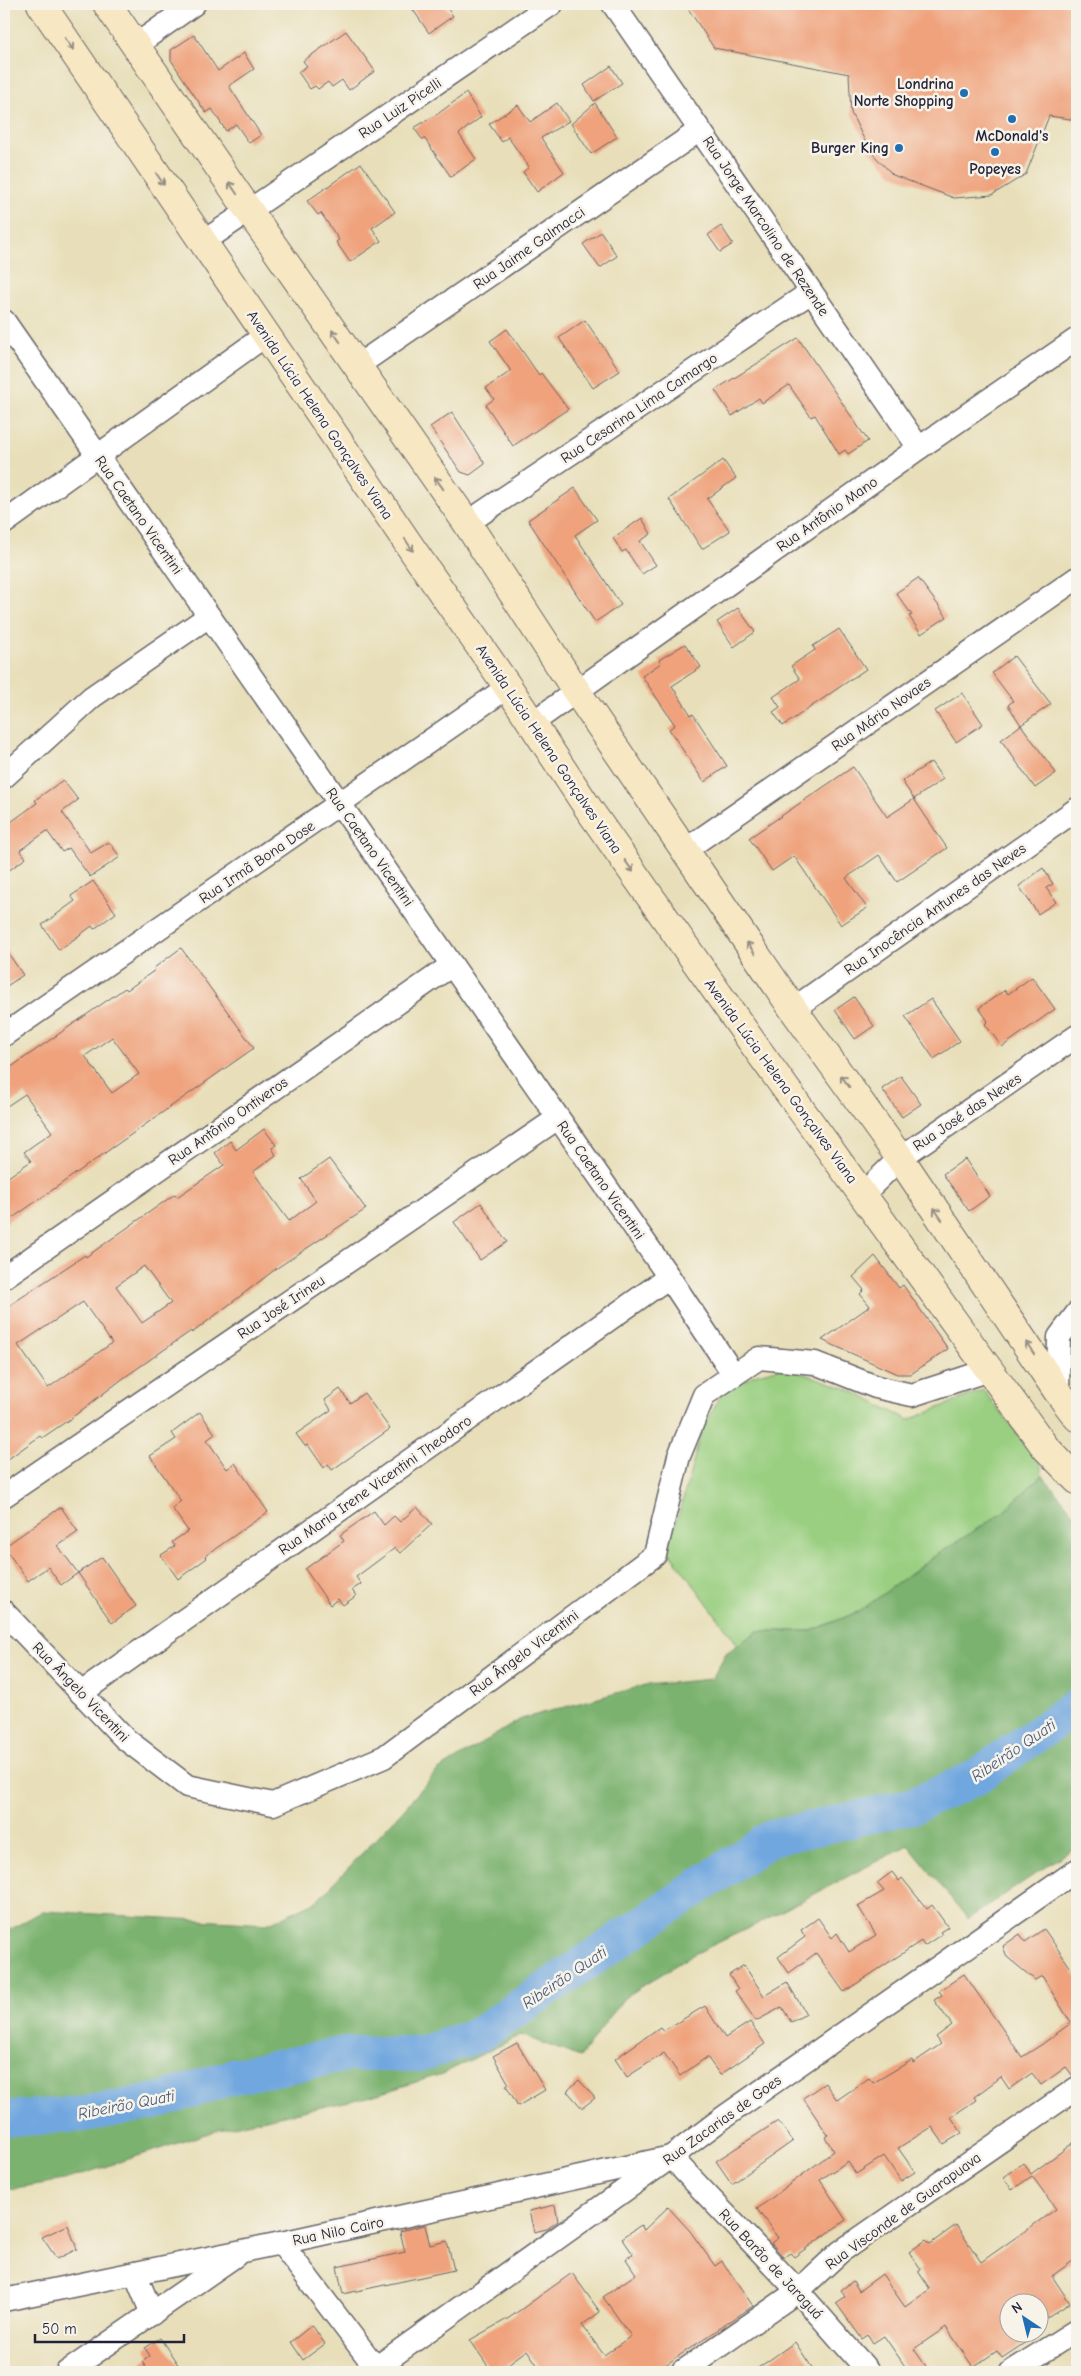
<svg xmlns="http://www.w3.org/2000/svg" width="1081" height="2376" viewBox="0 0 1081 2376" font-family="'Comic Neue',sans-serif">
  <rect width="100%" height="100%" fill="#f7f3e8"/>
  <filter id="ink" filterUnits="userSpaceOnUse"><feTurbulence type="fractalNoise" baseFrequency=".02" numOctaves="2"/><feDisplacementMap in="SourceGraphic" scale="10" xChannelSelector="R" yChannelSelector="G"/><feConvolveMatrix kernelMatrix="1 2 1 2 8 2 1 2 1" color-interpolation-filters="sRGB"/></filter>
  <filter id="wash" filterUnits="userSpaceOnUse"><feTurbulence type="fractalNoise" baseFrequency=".0096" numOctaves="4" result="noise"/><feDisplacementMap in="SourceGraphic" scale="20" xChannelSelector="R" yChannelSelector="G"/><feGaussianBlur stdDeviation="1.12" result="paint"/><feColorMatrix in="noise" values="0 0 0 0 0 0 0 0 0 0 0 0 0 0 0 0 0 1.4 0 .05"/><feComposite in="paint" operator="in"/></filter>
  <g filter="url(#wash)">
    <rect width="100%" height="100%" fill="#e8dfba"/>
    <!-- green -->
    <polygon fill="#9acf81" stroke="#5e785e" points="784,1367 846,1388 909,1420 983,1390 1040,1463 1042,1475 1002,1513 932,1558 860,1611 811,1631 758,1631 738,1645 665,1546 679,1514 701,1433 722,1393 754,1375"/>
    <!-- forest -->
    <polygon fill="#7bb26f" stroke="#4e6a55" points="1042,1475 1077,1517 1077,1846 968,1919 908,1845 759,1923 690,1956 624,1998 580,2057 521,2035 442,2074 368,2097 224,2128 64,2180 4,2190 4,1933 43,1911 267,1924 317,1901 403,1810 437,1771 521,1719 646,1685 712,1679 726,1653 758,1631 811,1631 860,1611 932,1558 1002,1513"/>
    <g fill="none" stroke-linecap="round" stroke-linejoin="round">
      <!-- river -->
      <polyline stroke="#71a7df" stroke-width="36" points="4,2119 83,2114 158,2101 235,2076 346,2054 421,2054 478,2035 771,1838 912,1806 973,1779 1077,1706"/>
    </g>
    <g id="blocks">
      <!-- building -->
      <g fill="#efa27c" fill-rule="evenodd">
        <polygon points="409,4 444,4 453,16 429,33"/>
        <polygon points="685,4 1077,4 1077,120 1049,116 1026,174 992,195 954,198 893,175 870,151 851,113 849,74 714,48"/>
        <polygon points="346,31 375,71 349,90 342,80 332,87 328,82 318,89 315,86 310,89 298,72 307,66 303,61"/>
        <polygon points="194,35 218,71 244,53 254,69 229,86 261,135 249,143 236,124 226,131 212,109 206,113 171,60 171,50"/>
        <polygon points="611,66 622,83 594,101 584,85"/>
        <polygon points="466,93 481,117 459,134 476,159 451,177 425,139 422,139 414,128 439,113"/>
        <polygon points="557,103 569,121 541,138 564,172 537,192 523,172 529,167 508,137 502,142 489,124 518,105 530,122"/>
        <polygon points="595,103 617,137 591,154 571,124"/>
        <polygon points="361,163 395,212 372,228 381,241 350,262 336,242 339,240 321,213 318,215 307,201"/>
        <polygon points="721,226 733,244 720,252 708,235"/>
        <polygon points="601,232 617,256 600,268 583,244"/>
        <polygon points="585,320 620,371 593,388 559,338"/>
        <polygon points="507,329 539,375 541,373 568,409 513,446 486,405 494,399 486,388 511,371 490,341"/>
        <polygon points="798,338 868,441 848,454 845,450 839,454 815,415 811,417 789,385 762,403 759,398 732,416 715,390"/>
        <polygon points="452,412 485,464 470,475 461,472 430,427"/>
        <polygon points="723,460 736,478 707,499 730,531 702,549 669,499"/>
        <polygon points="575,488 597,520 575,535 621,605 595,622 528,520"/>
        <polygon points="642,518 651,534 640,541 656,565 642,574 626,550 622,552 613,538"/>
        <polygon points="918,578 947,617 921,634 909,616 912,615 896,593"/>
        <polygon points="738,608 755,632 734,647 717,622"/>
        <polygon points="839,629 866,669 783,726 773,712 780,707 773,697 800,679 791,666 815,650 813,646"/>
        <polygon points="685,644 701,667 672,686 691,715 693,714 727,766 704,782 669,729 675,725 642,676 661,663 659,660"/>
        <polygon points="1014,656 1051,704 1021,725 1008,705 1013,701 992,673"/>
        <polygon points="962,693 983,724 956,742 935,711"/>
        <polygon points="1021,725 1056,773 1035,788 1001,740"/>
        <polygon points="931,762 943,779 914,799 902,781"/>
        <polygon points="853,767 887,817 914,799 947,848 897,882 879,855 846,878 867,908 841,925 794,856 772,871 749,838"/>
        <polygon points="63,780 78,800 62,812 91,853 109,842 120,857 90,877 69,848 62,852 47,831 20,850 26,858 4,874 4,827 37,803 35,800"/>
        <polygon points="1043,868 1053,884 1046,888 1056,902 1038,914 1019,886"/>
        <polygon points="93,881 116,913 94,929 92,926 59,950 42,925 75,901 71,896"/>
        <polygon points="4,947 23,975 4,988"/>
        <path d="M 181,948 L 254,1048 L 4,1224 L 4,1180 L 31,1161 L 24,1152 L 52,1132 L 25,1094 L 4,1108 L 4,1072 L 125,988 L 127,990 L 155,970 L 154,968 ZM 112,1037 L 139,1074 L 112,1093 L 85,1056 Z"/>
        <polygon points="1032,977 1055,1009 1002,1047 985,1024 988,1021 979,1008 1005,990 1008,994"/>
        <polygon points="854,997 874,1026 855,1039 835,1010"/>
        <polygon points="931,999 960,1041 934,1059 905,1016"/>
        <polygon points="901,1076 921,1104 902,1117 882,1089"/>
        <path d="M 264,1129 L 276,1145 L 272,1148 L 276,1155 L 253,1172 L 289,1221 L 316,1201 L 301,1179 L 329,1159 L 366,1209 L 277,1268 L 192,1333 L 191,1331 L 125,1377 L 70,1419 L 42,1438 L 40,1436 L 4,1462 L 4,1309 L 85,1255 L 86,1257 L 175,1194 L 177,1197 L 224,1165 L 215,1153 L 230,1141 L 236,1150 ZM 144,1266 L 171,1303 L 142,1323 L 116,1286 ZM 83,1302 L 112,1343 L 48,1388 L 18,1345 Z"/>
        <polygon points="965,1159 990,1196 969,1211 943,1174"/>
        <polygon points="481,1203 507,1242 480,1260 454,1222"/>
        <polygon points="875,1256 899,1288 903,1285 948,1349 911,1374 897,1374 822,1340 870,1306 860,1294 864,1290 853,1277"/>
        <polygon points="340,1389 350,1403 364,1393 390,1429 332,1470 328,1464 324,1468 308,1445 305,1446 296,1434 331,1410 325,1400"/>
        <polygon points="200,1412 215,1434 207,1440 227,1469 235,1463 268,1512 205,1556 207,1558 178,1579 161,1555 175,1546 172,1542 188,1531 172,1508 181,1501 150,1456 176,1439 172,1433"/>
        <polygon points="61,1507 78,1532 58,1546 78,1573 61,1585 48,1567 28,1581 4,1547"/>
        <polygon points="417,1507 432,1524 400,1553 395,1548 356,1577 361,1584 352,1590 356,1596 343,1605 338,1599 330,1605 305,1569 344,1541 340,1535 374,1511 384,1525 394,1516 400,1522"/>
        <polygon points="102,1557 136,1606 112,1623 78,1573"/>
        <polygon points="892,1872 899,1881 902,1878 927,1909 932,1905 948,1927 940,1932 942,1934 924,1946 921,1941 844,1992 816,1953 789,1973 778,1957 805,1937 801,1930 818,1918 832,1938 837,1933 849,1952 876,1935 858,1906 884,1891 877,1883"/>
        <polygon points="1044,1929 1077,1977 1077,2075 1073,2076 1066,2067 1041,2085 1032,2073 1009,2089 1001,2077 974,2097 976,2100 951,2117 962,2133 944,2144 932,2127 898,2148 915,2172 901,2181 884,2156 856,2174 848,2161 820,2180 846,2220 794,2257 790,2253 784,2257 771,2243 778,2238 757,2209 834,2151 825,2137 828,2135 803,2098 825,2083 837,2100 869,2078 873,2083 912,2060 913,2063 941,2044 936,2037 952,2025 934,2000 942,1995 939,1991 964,1974 1022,2057 1041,2045 1071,2023 1042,1976 1035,1980 1007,1957 1003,1946 1020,1934 1025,1942"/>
        <polygon points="744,1965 764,1996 787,1982 806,2014 791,2022 782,2007 756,2021 735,1991 738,1989 729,1975"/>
        <polygon points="705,2006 725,2038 750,2022 765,2044 720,2075 707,2057 680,2076 664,2053 627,2077 615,2059 660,2027 663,2031"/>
        <polygon points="517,2043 545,2090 518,2106 506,2085 509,2084 493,2056"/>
        <polygon points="579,2080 595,2098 582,2108 567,2091"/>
        <polygon points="778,2121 793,2141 732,2184 716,2161"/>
        <polygon points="1077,2140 1077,2258 1052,2276 1070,2303 1038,2324 1038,2304 1008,2304 1008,2334 1038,2334 1002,2358 997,2351 973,2367 946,2327 914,2349 930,2372 909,2372 884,2336 873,2343 868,2335 862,2339 836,2303 845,2297 841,2290 853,2281 859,2291 882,2274 905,2307 930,2289 918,2271 921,2269 909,2252 926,2240 930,2244 956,2225 981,2262 1056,2209 1032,2176 1012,2190 1003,2177 1023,2163 1031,2174"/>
        <polygon points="555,2205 558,2221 547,2229 534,2232 529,2211"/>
        <polygon points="668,2207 690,2231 715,2266 722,2261 753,2306 655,2372 542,2372 527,2350 497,2372 492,2372 470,2340 509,2318 572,2273 600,2312 582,2325 604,2355 631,2336 603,2297 636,2274 626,2259 633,2254 622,2238 641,2225 644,2230"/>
        <polygon points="68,2225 77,2249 57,2259 42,2237"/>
        <polygon points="425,2225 430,2245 447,2241 454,2270 343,2294 337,2267 405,2252 400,2231"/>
        <polygon points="312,2325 325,2344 303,2360 291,2342"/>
        <polygon points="160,2338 183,2372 149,2372 142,2362 150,2356 145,2348"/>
        <polygon points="795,2342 815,2372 752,2372 768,2361"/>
      </g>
    </g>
  </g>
  <g filter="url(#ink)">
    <use href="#blocks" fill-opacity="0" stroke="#676467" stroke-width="1"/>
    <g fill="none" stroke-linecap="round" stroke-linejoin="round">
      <defs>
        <g id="street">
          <polyline points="613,4 919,448"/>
          <polyline points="136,45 194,4"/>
          <polyline points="203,242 552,4"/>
          <polyline points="4,321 669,1277 734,1375"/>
          <polyline points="357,366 700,130"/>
          <polyline points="4,523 266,335"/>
          <polyline points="467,523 811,292"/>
          <polyline points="532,723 919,448 1077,339"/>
          <polyline points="4,777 92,697 209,616"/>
          <polyline points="685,850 1077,578"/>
          <polyline points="793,1009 1077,809"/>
          <polyline points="4,1035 508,687"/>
          <polyline points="862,1195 900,1158 1077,1036"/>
          <polyline points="4,1277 452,965"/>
          <polyline points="1058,1392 1059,1337 1077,1313"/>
          <polyline points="4,1496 558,1118"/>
          <polyline points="4,1612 124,1738 187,1786 273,1804 384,1757 655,1555 679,1456 704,1395 759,1358 815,1363 876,1387 912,1395 989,1370"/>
          <polyline points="81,1693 669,1277"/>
          <polyline points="281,2243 376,2368"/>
          <polyline points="135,2273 152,2314"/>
          <polyline points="4,2300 281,2243 671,2157 798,2291 869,2372"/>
          <polyline points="67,2372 235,2256"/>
          <polyline points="370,2372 671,2157 724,2117 1077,1870"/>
          <polyline points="682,2372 798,2291 840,2252 1077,2088"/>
          <polyline points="1011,2372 1077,2330"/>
        </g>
        <g id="secondary">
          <polyline points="41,4 416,555 508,687 588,808 752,1042 1045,1447 1077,1480"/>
          <polyline points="107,4 249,211 467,523 577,692 793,1009 900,1158 1058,1392 1077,1417"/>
        </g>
      </defs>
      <!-- street casing -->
      <use href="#street" stroke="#676467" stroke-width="25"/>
      <!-- secondary casing -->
      <use href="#secondary" stroke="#676467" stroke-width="30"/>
      <!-- street -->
      <use href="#street" stroke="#fff" stroke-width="22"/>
      <!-- secondary -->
      <use href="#secondary" stroke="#f7e8c3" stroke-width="28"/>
    </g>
    <!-- one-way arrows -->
    <defs><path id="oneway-shaft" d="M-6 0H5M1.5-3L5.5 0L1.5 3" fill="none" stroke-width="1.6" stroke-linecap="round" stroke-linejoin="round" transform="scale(1.25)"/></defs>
    <g stroke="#978f86">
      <use href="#oneway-shaft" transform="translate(69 44) rotate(56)"/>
      <use href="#oneway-shaft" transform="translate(160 179) rotate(56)"/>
      <use href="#oneway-shaft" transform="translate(233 188) rotate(-124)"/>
      <use href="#oneway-shaft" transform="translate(336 336) rotate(-125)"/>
      <use href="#oneway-shaft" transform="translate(439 483) rotate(-125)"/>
      <use href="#oneway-shaft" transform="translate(409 545) rotate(56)"/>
      <use href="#oneway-shaft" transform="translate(629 866) rotate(55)"/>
      <use href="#oneway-shaft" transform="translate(751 948) rotate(-124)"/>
      <use href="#oneway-shaft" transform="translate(845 1081) rotate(-126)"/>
      <use href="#oneway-shaft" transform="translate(938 1214) rotate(-124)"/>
      <use href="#oneway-shaft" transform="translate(1030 1348) rotate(-123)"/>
    </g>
  </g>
  <!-- markers -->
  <g fill="#1f6fb2" stroke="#f7f3e8" stroke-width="2">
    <circle cx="964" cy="93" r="5"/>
    <circle cx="1012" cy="119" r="5"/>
    <circle cx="899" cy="148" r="5"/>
    <circle cx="995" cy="152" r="5"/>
  </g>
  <g text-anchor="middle" stroke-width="5" stroke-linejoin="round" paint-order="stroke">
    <!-- poi labels -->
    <g font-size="15" font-weight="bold" fill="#22223b" stroke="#f7f3e8" text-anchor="end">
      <text x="954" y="89">Londrina<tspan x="954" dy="17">Norte Shopping</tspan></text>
      <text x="1012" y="141" text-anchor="middle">McDonald's</text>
      <text x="889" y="153">Burger King</text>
      <text x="995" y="174" text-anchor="middle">Popeyes</text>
    </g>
    <!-- street labels -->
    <g font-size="15" fill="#22223b" stroke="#f7f3e8">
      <text transform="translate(400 108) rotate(-34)" y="5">Rua Luiz Picelli</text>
      <text transform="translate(766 226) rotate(56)" y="5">Rua Jorge Marcolino de Rezende</text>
      <text transform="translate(529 248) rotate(-35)" y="5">Rua Jaime Galmacci</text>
      <text transform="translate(639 408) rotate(-34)" y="5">Rua Cesarina Lima Camargo</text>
      <text transform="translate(320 415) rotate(56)" y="5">Avenida Lúcia Helena Gonçalves Viana</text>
      <text transform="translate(827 514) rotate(-35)" y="5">Rua Antônio Mano</text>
      <text transform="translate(139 515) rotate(55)" y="5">Rua Caetano Vicentini</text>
      <text transform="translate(881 714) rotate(-35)" y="5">Rua Mário Novaes</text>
      <text transform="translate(549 749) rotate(56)" y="5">Avenida Lúcia Helena Gonçalves Viana</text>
      <text transform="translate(370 847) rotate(55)" y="5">Rua Caetano Vicentini</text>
      <text transform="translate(257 862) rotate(-34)" y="5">Rua Irmã Bona Dose</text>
      <text transform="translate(935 909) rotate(-35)" y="5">Rua Inocência Antunes das Neves</text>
      <text transform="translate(781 1081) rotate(54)" y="5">Avenida Lúcia Helena Gonçalves Viana</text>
      <text transform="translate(967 1112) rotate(-34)" y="5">Rua José das Neves</text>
      <text transform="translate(228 1121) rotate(-35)" y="5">Rua Antônio Ontiveros</text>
      <text transform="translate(601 1180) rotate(55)" y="5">Rua Caetano Vicentini</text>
      <text transform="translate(281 1307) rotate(-34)" y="5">Rua José Irineu</text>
      <text transform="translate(375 1485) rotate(-35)" y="5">Rua Maria Irene Vicentini Theodoro</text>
      <text transform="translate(524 1653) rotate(-37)" y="5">Rua Ângelo Vicentini</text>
      <text transform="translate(81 1692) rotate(46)" y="5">Rua Ângelo Vicentini</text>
      <text transform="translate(722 2120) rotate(-36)" y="5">Rua Zacarias de Goes</text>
      <text transform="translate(903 2211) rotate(-36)" y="5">Rua Visconde de Guarapuava</text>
      <text transform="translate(338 2231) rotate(-12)" y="5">Rua Nilo Cairo</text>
      <text transform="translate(771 2264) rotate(47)" y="5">Rua Barão de Jaraguá</text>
    </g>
    <!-- water labels -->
    <g font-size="16" font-style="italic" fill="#42577d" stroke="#f7f3e8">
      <text transform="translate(1013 1750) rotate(-34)" y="6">Ribeirão Quati</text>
      <text transform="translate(564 1977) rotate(-34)" y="6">Ribeirão Quati</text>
      <text transform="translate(126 2104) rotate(-11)" y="6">Ribeirão Quati</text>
    </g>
  </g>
  <!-- margin -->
  <rect width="1081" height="2376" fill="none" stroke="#f7f3e8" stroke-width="20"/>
  <!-- north arrow -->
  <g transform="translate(1024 2318) rotate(325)"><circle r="24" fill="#f7f3e8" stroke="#a29fa3"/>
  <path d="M0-4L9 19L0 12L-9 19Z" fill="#1f6fb2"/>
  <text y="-8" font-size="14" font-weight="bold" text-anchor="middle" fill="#22223b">N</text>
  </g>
  <!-- scale -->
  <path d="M35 2334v8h149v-8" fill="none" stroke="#22223b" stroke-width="2.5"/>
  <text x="42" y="2334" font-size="15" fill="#22223b" stroke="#f7f3e8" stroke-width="4" paint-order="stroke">50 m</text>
</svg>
